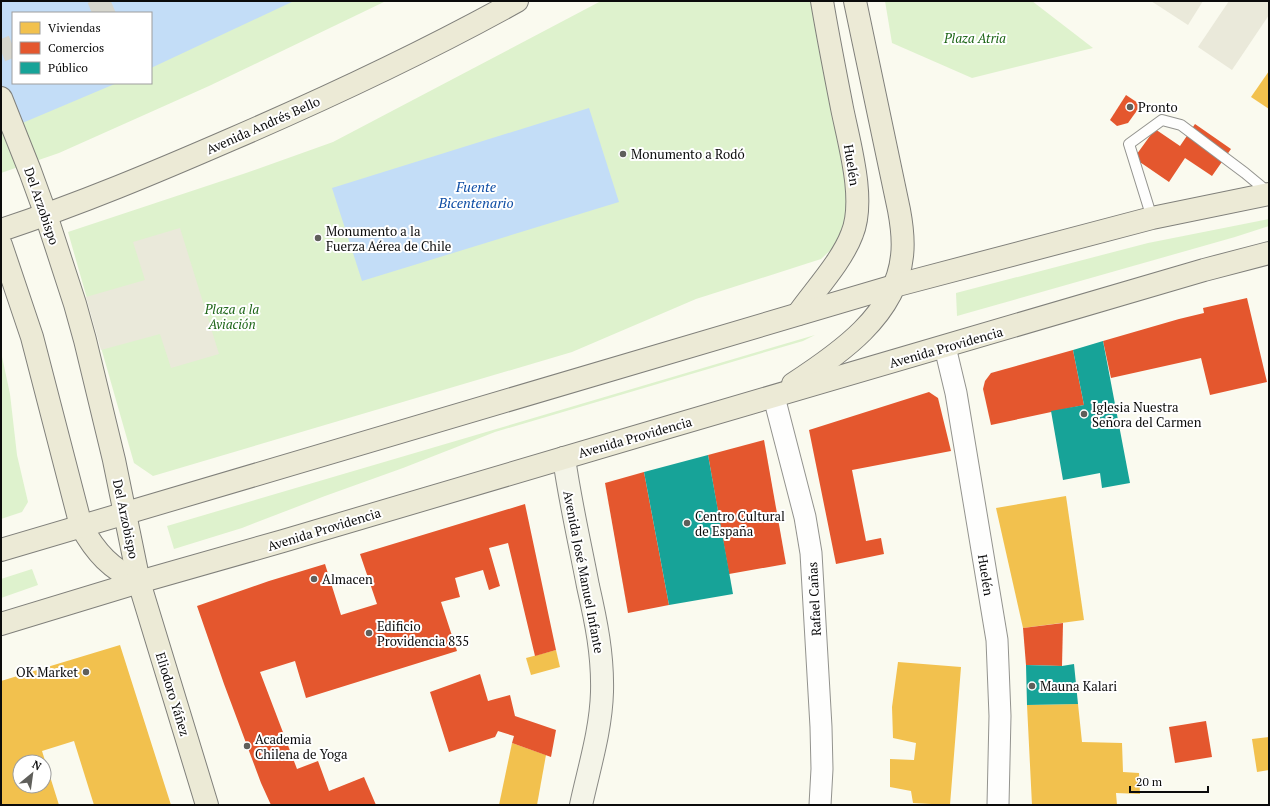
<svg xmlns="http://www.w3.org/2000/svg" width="1270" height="806" viewBox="0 0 1270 806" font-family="'PT Serif',serif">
  <rect width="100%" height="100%" fill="#fafaef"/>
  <!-- green -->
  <g fill="#def2cd" fill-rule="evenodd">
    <path d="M 1,1 L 386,1 L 209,86 L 59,153 L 1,173 ZM 13,13 L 151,13 L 151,83 L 13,83 Z"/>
    <polygon points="601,1 813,1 850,194 850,210 838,243 821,259 696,299 572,352 153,476 134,463 68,232 246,173 333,142"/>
    <polygon points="885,1 1032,1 1093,48 972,78 892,43"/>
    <polygon points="1269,219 1269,226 1235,237 957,316 956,293 1148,243"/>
    <polygon points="815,335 803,341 495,432 403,468 325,496 242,528 174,549 167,526"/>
    <polygon points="1,352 10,394 17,455 28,502 22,512 1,519"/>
    <polygon points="32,569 38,585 1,598 1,579"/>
  </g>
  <!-- plaza -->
  <g fill="#eae9da">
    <polygon points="1151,1 1203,1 1188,25"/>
    <polygon points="1229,1 1269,1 1269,15 1232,70 1198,47"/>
    <polygon points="180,228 219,354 171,368 160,334 101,350 86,297 145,280 133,242"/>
  </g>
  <!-- water -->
  <g fill="#c3ddf7">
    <polygon points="1,1 294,1 151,68 151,13 13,13 13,83 117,83 20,124 1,131"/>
    <polygon points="589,108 619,202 362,281 332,188"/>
  </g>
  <!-- homes -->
  <g fill="#f2c14e" fill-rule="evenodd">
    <polygon points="1269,71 1269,109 1251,97"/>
    <polygon points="1066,496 1084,620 1023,628 996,508"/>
    <path d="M 120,645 L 171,805 L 94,805 L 74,741 L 42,751 L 59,805 L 1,805 L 1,681 ZM 20,762 L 44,762 L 44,786 L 20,786 Z"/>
    <polygon points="556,650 560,667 531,675 526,658"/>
    <polygon points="898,662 961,667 950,805 913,803 911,791 890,787 890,759 914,760 916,743 893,738 892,707"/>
    <polygon points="1078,704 1082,742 1122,743 1123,772 1139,773 1140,794 1116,793 1117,805 1032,805 1027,705"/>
    <polygon points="1269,737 1269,770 1257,772 1252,739"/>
    <polygon points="512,743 546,755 537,805 499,805"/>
  </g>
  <!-- shops -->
  <g fill="#e4572e">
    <polygon points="1126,95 1141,105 1128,123 1117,126 1110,120"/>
    <polygon points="1195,124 1231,149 1212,176 1185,158 1169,182 1134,158 1155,129 1180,146"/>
    <polygon points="1247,298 1267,382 1210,395 1201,358 1111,378 1103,341 1179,319 1204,313 1203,308"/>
    <polygon points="1073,350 1084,405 991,425 983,389 985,381 991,373"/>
    <polygon points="929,392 938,398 951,451 852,470 866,541 881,538 884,554 836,564 809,430"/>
    <polygon points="764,440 786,564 729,574 708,455"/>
    <polygon points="644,472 669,605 628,613 605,483"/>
    <polygon points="525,504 556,650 535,656 508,543 489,548 500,586 489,590 483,570 455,578 460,597 441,602 457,651 306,698 295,661 260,672 297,769 318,761 329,791 364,777 376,805 271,805 261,783 224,684 197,606 269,581 325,564 341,615 377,604 360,554"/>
    <polygon points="1063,623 1062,666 1026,665 1023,628"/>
    <polygon points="480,674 488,701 510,695 515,716 556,730 551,757 512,743 514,736 498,731 495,737 449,752 430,692"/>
    <polygon points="1206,721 1212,757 1175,763 1169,727"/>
  </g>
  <!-- public -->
  <g fill="#17a398">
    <polygon points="1103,341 1130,483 1102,488 1100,473 1063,480 1051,411 1084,405 1073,350"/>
    <polygon points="708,455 733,594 669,605 644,472"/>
    <polygon points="1074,664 1078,704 1027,705 1026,665 1062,666"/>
  </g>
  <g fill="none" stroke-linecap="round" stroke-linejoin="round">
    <!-- highway-tunnel -->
    <g stroke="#d6d6cd" stroke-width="22" stroke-dasharray="22 11" stroke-linecap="butt">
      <polyline points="92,13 120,1"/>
      <polyline points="1,51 13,46"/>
    </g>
    <defs>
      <polyline id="lane" points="1152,218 1129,144 1162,120 1181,125 1245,173 1269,193"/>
      <g id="street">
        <polyline points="945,347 956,393 997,640 1000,716 998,805"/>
        <polyline points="774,397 805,517 811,553 821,727 822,769 820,805"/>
      </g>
      <path id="secondary" d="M 564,458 C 570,501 580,544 588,586 C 596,621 603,655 602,692 C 601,730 589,768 581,805"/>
      <g id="primary">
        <polyline points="1,98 30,171 46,215 75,304 85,340 114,460 139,582 207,805"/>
        <path d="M 1,230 C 80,204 156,172 232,139 C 329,97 425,52 517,1"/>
        <path d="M 1,245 L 32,337 L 81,526 C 96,553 111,569 139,582"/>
        <path d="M 798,314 C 815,290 842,261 852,234 C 866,200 849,143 842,108 C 835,72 828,37 822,1"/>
        <path d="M 793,384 C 839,354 896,315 902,256 C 904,240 902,226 899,210 L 855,1"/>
        <polyline points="1,550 894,286 1152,218 1269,194"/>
        <polyline points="1,624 139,582 283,541 672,426 1204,270 1269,253"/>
      </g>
    </defs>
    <!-- lane casing -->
    <use href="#lane" stroke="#93938e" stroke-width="12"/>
    <!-- street casing -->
    <use href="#street" stroke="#93938e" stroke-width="23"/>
    <!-- secondary casing -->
    <use href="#secondary" stroke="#898984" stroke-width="24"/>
    <!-- primary casing -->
    <use href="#primary" stroke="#80807b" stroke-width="24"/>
    <!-- lane -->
    <use href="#lane" stroke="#fefefd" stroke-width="10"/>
    <!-- street -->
    <use href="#street" stroke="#fefefd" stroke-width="21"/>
    <!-- secondary -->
    <use href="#secondary" stroke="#f4f4e8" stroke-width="22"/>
    <!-- primary -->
    <use href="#primary" stroke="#ecead6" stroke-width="22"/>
  </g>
  <!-- markers -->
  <g fill="#5f5f5b" stroke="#fff" stroke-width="1.5">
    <circle cx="1130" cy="107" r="4"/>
    <circle cx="623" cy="154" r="4"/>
    <circle cx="318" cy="238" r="4"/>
    <circle cx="1084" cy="414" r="4"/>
    <circle cx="687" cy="523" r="4"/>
    <circle cx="314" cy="579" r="4"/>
    <circle cx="369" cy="633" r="4"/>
    <circle cx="86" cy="672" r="4"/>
    <circle cx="1032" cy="686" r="4"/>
    <circle cx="247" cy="746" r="4"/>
  </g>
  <g text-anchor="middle" stroke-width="4" stroke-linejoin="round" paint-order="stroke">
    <!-- park labels -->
    <g font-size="13" font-style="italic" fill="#1e6618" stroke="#fff">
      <text x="975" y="43">Plaza Atria</text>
      <text x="232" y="314">Plaza a la<tspan x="232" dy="15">Aviación</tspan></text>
    </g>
    <!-- poi labels -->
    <g font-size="13" fill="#0b0b0b" stroke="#fff" text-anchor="start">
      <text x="1138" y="112">Pronto</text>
      <text x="631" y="159">Monumento a Rodó</text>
      <text x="326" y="236">Monumento a la<tspan x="326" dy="15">Fuerza Aérea de Chile</tspan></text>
      <text x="1092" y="412">Iglesia Nuestra<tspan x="1092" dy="15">Señora del Carmen</tspan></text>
      <text x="695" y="521">Centro Cultural<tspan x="695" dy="15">de España</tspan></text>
      <text x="322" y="584">Almacen</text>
      <text x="377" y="631">Edificio<tspan x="377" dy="15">Providencia 835</tspan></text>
      <text x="78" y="677" text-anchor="end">OK Market</text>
      <text x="1040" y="691">Mauna Kalari</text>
      <text x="255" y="744">Academia<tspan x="255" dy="15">Chilena de Yoga</tspan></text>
    </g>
    <!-- street labels -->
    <g font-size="13" fill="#0b0b0b" stroke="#fff">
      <text transform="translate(263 125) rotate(-24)" y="5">Avenida Andrés Bello</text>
      <text transform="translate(852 165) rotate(81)" y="5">Huelén</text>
      <text transform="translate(42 206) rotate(71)" y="5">Del Arzobispo</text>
      <text transform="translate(946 347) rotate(-16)" y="5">Avenida Providencia</text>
      <text transform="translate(635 437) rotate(-16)" y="5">Avenida Providencia</text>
      <text transform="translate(126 519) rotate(78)" y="5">Del Arzobispo</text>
      <text transform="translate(324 529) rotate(-17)" y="5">Avenida Providencia</text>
      <text transform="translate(584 572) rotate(79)" y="5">Avenida José Manuel Infante</text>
      <text transform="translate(986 575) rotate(81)" y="5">Huelén</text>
      <text transform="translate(814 599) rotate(-93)" y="5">Rafael Cañas</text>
      <text transform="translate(173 694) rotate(73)" y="5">Eliodoro Yáñez</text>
    </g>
    <!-- water labels -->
    <g font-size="14" font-style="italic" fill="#0e4da4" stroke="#fff">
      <text x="476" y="192">Fuente<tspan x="476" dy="16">Bicentenario</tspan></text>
    </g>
  </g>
  <!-- border -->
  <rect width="1270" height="806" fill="none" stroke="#0b0b0b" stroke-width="4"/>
  <!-- legend -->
  <rect x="12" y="12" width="140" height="72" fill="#ffffff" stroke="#9d9d9d"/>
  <rect x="20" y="22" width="20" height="12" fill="#f2c14e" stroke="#9d9d9d"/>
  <text x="48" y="32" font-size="12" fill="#0b0b0b">Viviendas</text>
  <rect x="20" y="42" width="20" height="12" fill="#e4572e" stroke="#9d9d9d"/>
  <text x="48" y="52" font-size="12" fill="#0b0b0b">Comercios</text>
  <rect x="20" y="62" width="20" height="12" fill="#17a398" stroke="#9d9d9d"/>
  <text x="48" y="72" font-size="12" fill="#0b0b0b">Público</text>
  <!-- north arrow -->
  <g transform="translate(32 774) rotate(29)"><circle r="19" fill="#ffffff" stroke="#9d9d9d"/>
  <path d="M0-3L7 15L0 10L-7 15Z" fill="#5f5f5b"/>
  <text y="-6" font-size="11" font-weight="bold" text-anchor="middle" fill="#0b0b0b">N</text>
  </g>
  <!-- scale -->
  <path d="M1130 786v6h78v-6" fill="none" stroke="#0b0b0b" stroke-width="2"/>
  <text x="1136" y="786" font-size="12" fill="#0b0b0b" stroke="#ffffff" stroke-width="3" paint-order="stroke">20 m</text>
</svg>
